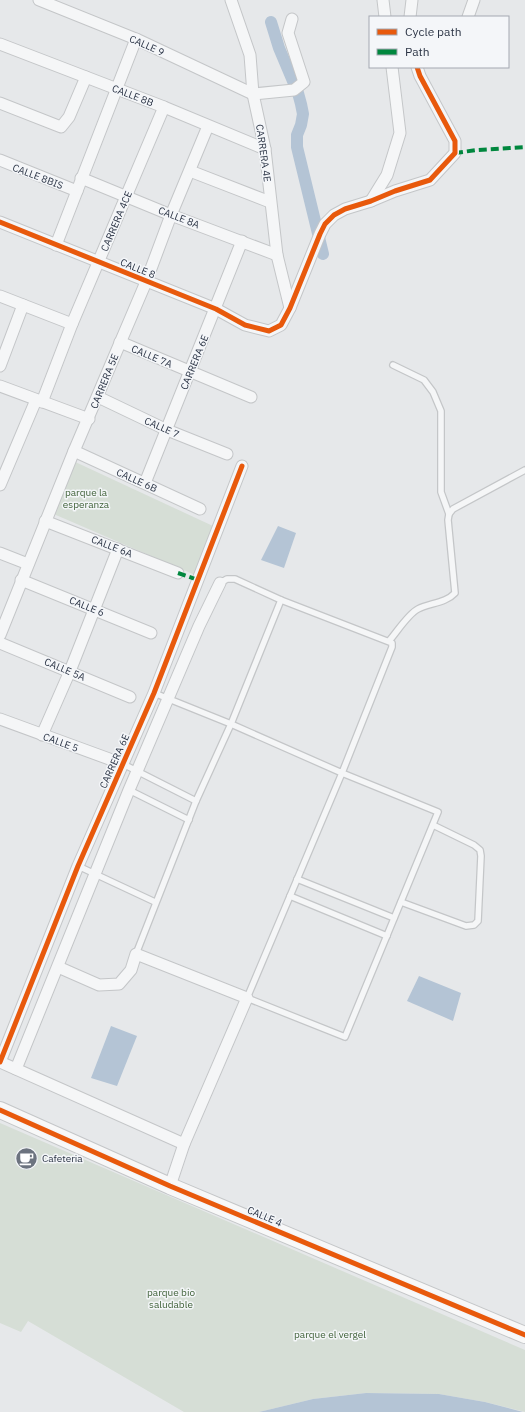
<svg xmlns="http://www.w3.org/2000/svg" width="525" height="1412" viewBox="0 0 525 1412" font-family="'IBM Plex Sans',sans-serif">
  <rect width="100%" height="100%" fill="#e6e8ea"/>
  <!-- green -->
  <g fill="#d6ded6">
    <polygon points="71,460 213,526 195,575 49,512"/>
    <polygon points="0,1123 525,1350 525,1412 485,1402 439,1394 366,1393 313,1399 259,1412 184,1412 28,1321 21,1332 0,1323"/>
  </g>
  <!-- water -->
  <g fill="#b4c4d5">
    <polygon points="278,526 296,533 284,568 261,560"/>
    <polygon points="419,976 461,993 453,1021 407,1001"/>
    <polygon points="111,1026 137,1036 117,1086 91,1078"/>
    <polygon points="366,1393 439,1394 485,1402 523,1412 259,1412 313,1399"/>
  </g>
  <g fill="none" stroke-linecap="round" stroke-linejoin="round">
    <!-- canal -->
    <polyline stroke="#b4c4d5" stroke-width="12" points="271,22 279,48 298,93 301,104 303,114 301,125 297,135 297,147 323,254"/>
    <defs>
      <g id="lane">
        <polyline points="393,365 424,380 433,392 441,411 441,492 449,514"/>
        <path d="M 389,641 C 397,632 408,614 418,609 C 430,603 446,603 455,593 L 448,520 L 449,514 L 453,509 L 525,470"/>
        <polyline points="154,693 231,724 342,773 392,647 392,643 281,600"/>
        <polyline points="123,764 196,801"/>
        <polygon points="342,773 438,812 345,1037 247,998"/>
        <polyline points="129,790 189,820"/>
        <polyline points="78,866 155,902"/>
        <polyline points="297,879 394,918"/>
        <polyline points="290,896 387,936"/>
        <polyline points="401,902 466,926 474,925 478,921 481,856 480,850 474,845 433,825"/>
        <polyline points="136,954 196,801 231,724 281,600 235,579 227,579 220,583"/>
      </g>
      <g id="street">
        <polyline points="39,0 136,39 253,94 294,90 304,82 288,33 292,19"/>
        <polyline points="231,0 250,55 253,94 265,149 277,255 290,308"/>
        <polyline points="383,0 385,17"/>
        <polyline points="410,17 412,0"/>
        <polyline points="468,17 474,0"/>
        <polyline points="0,44 164,107 265,149"/>
        <polyline points="0,103 61,127 69,117 86,77"/>
        <polyline points="0,160 77,191"/>
        <polyline points="190,171 270,202"/>
        <polyline points="81,178 171,215 277,255"/>
        <polyline points="371,201 387,175 400,133 392,67"/>
        <polyline points="0,222 216,309 245,325 269,331 281,325 290,308 320,234 325,224 334,215 345,209 371,201 395,191 430,180 455,153 455,141 420,76 417,67"/>
        <polyline points="56,245 136,39"/>
        <polyline points="0,296 72,324"/>
        <polyline points="120,342 251,397"/>
        <polyline points="0,366 23,305"/>
        <polyline points="0,386 89,419"/>
        <polyline points="98,397 167,430 227,454"/>
        <polyline points="42,402 72,324 164,107"/>
        <polyline points="74,451 200,509"/>
        <polyline points="145,483 242,241"/>
        <polyline points="0,485 36,400"/>
        <polyline points="45,521 178,573"/>
        <polyline points="0,553 28,564"/>
        <polyline points="21,580 151,633"/>
        <polyline points="0,635 74,451 146,282 171,215 208,126"/>
        <polyline points="0,643 130,697"/>
        <polyline points="0,719 123,764"/>
        <polyline points="42,735 70,671 118,549"/>
        <polyline points="58,967 99,985 119,984 131,970 136,954 247,998 184,1144 170,1186"/>
        <polyline points="0,1062 78,866 154,693 242,466"/>
        <polyline points="0,1062 184,1144"/>
        <polyline points="16,1069 129,790 199,626 220,583"/>
      </g>
      <polyline id="secondary" points="0,1110 170,1186 525,1335"/>
    </defs>
    <!-- lane casing -->
    <use href="#lane" stroke="#c4c6c8" stroke-width="8"/>
    <!-- street casing -->
    <use href="#street" stroke="#c4c6c8" stroke-width="13"/>
    <!-- secondary casing -->
    <use href="#secondary" stroke="#c4c6c8" stroke-width="18"/>
    <!-- lane -->
    <use href="#lane" stroke="#f5f6f7" stroke-width="5.5"/>
    <!-- street -->
    <use href="#street" stroke="#f5f6f7" stroke-width="11"/>
    <!-- secondary -->
    <use href="#secondary" stroke="#f8f8f8" stroke-width="16"/>
    <!-- quiet -->
    <g stroke="#00873e" stroke-width="4" stroke-dasharray="8 4" stroke-linecap="butt">
      <polyline points="455,153 477,150 525,147"/>
      <polyline points="178,573 198,580"/>
    </g>
    <defs>
      <g id="cycleway">
        <polyline points="0,222 216,309 245,325 269,331 281,325 290,308 320,234 325,224 334,215 345,209 371,201 395,191 430,180 455,153 455,141 420,76 417,67"/>
        <polyline points="0,1062 78,866 154,693 242,466"/>
        <polyline points="0,1110 170,1186 525,1335"/>
      </g>
    </defs>
    <!-- cycleway casing -->
    <use href="#cycleway" stroke="#f4f6f9" stroke-width="8"/>
    <!-- cycleway -->
    <use href="#cycleway" stroke="#e8590c" stroke-width="5"/>
  </g>
  <!-- icons -->
  <defs>
    <symbol id="cafe-disc" viewBox="-11 -11 22 22"><circle r="9.5" fill="#6c737f" stroke="#f4f6f9"/><path d="M-5.5-4.5H6V0H3Q3 3.5 0 3.5H-2.5Q-5.5 3.5-5.5 0ZM3-3.2v2h1.7v-2ZM-6 4.5H4V6H-6Z" fill="#fff"/></symbol>
  </defs>
  <g fill-rule="evenodd">
    <use href="#cafe-disc" x="14" y="1146" width="25" height="25"/>
  </g>
  <g text-anchor="middle" stroke-width="3" stroke-linejoin="round" paint-order="stroke">
    <!-- street labels -->
    <g font-size="10" fill="#2b3445" stroke="#f4f6f9">
      <text transform="translate(147 45) rotate(24)" y="4">CALLE 9</text>
      <text transform="translate(133 95) rotate(21)" y="4">CALLE 8B</text>
      <text transform="translate(264 153) rotate(82)" y="4">CARRERA 4E</text>
      <text transform="translate(38 176) rotate(21)" y="4">CALLE 8BIS</text>
      <text transform="translate(179 217) rotate(21)" y="4">CALLE 8A</text>
      <text transform="translate(116 221) rotate(-67)" y="4">CARRERA 4CE</text>
      <text transform="translate(138 268) rotate(22)" y="4">CALLE 8</text>
      <text transform="translate(152 356) rotate(23)" y="4">CALLE 7A</text>
      <text transform="translate(194 362) rotate(-68)" y="4">CARRERA 6E</text>
      <text transform="translate(104 381) rotate(-68)" y="4">CARRERA 5E</text>
      <text transform="translate(162 427) rotate(24)" y="4">CALLE 7</text>
      <text transform="translate(137 480) rotate(24)" y="4">CALLE 6B</text>
      <text transform="translate(112 546) rotate(21)" y="4">CALLE 6A</text>
      <text transform="translate(87 606) rotate(22)" y="4">CALLE 6</text>
      <text transform="translate(65 669) rotate(23)" y="4">CALLE 5A</text>
      <text transform="translate(61 742) rotate(20)" y="4">CALLE 5</text>
      <text transform="translate(114 761) rotate(-66)" y="4">CARRERA 6E</text>
      <text transform="translate(265 1216) rotate(23)" y="4">CALLE 4</text>
    </g>
    <!-- park labels -->
    <g font-size="10" fill="#3f6138" stroke="#f4f6f9">
      <text x="86" y="496">parque la<tspan x="86" dy="12">esperanza</tspan></text>
      <text x="171" y="1296">parque bio<tspan x="171" dy="12">saludable</tspan></text>
      <text x="330" y="1338">parque el vergel</text>
    </g>
    <!-- poi labels -->
    <g font-size="10" fill="#2b3445" stroke="#f4f6f9" text-anchor="start">
      <text x="42" y="1162">Cafeteria</text>
    </g>
  </g>
  <!-- legend -->
  <rect x="369" y="16" width="140" height="52" fill="#f4f6f9" stroke="#a4a8b1"/>
  <rect x="377" y="29" width="20" height="6" fill="#e8590c" stroke="#a4a8b1"/>
  <text x="405" y="36" font-size="12" fill="#2b3445">Cycle path</text>
  <rect x="377" y="49" width="20" height="6" fill="#00873e" stroke="#a4a8b1"/>
  <text x="405" y="56" font-size="12" fill="#2b3445">Path</text>
</svg>
